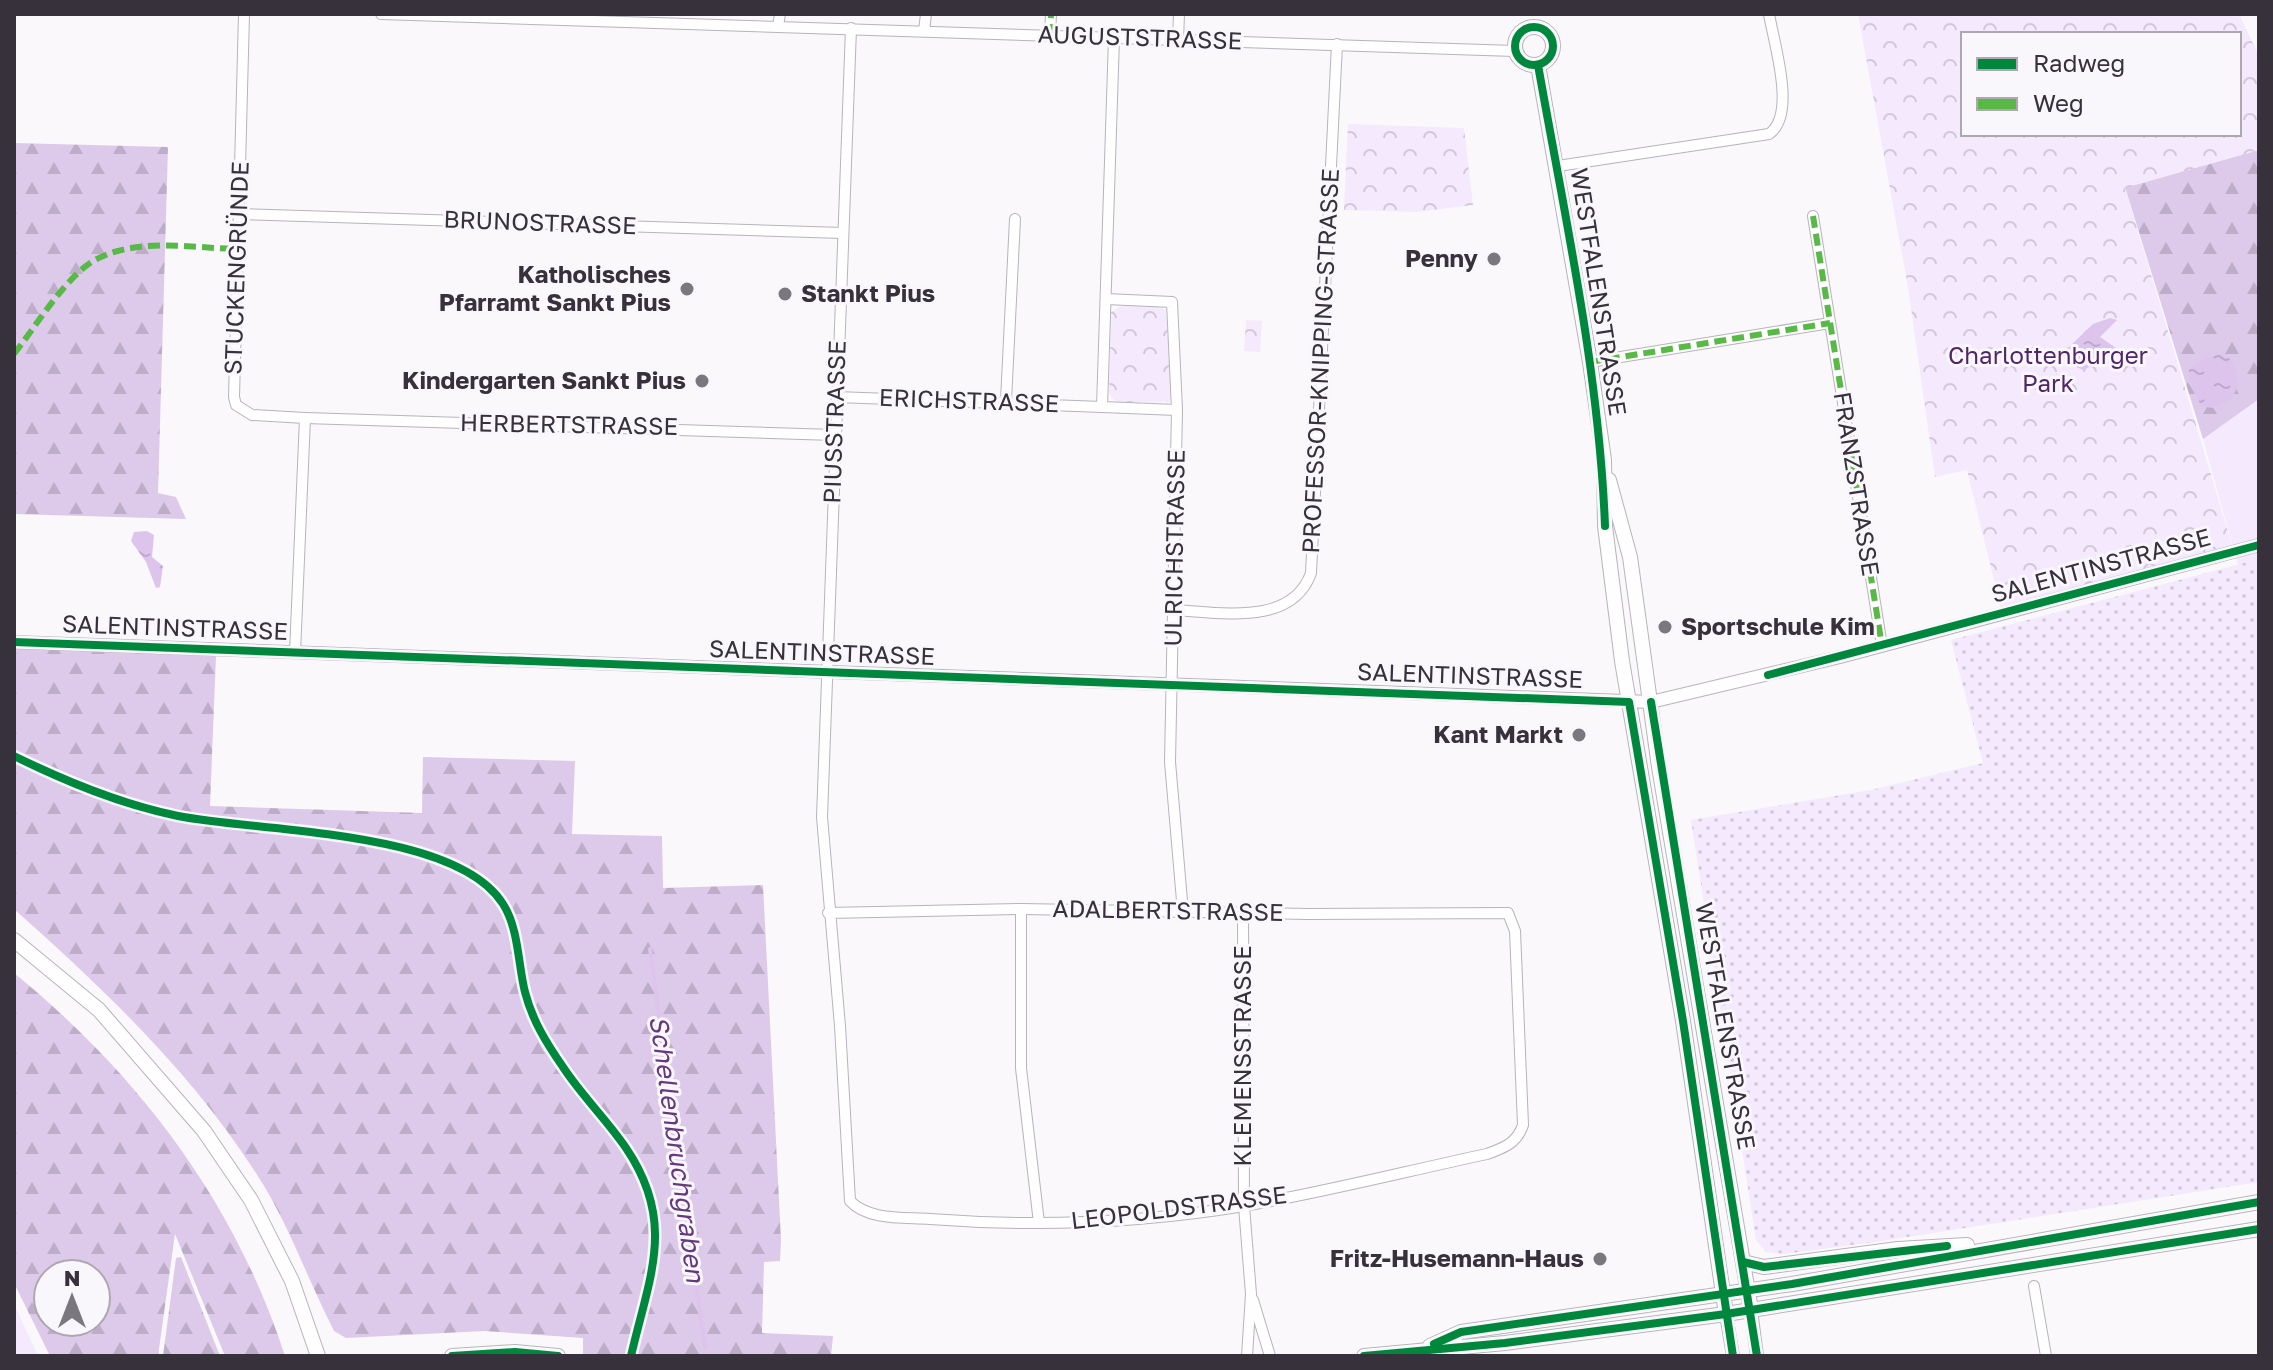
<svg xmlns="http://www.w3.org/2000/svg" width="2273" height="1370" viewBox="0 0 2273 1370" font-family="'Golos Text',sans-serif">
  <defs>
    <pattern id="forest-firs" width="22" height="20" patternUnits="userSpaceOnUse" patternTransform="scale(2)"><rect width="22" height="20" fill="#ddc9ea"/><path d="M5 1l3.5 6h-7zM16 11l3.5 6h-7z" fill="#beadc9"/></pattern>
    <pattern id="park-crowns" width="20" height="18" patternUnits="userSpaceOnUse" patternTransform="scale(2)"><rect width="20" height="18" fill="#f4e9fd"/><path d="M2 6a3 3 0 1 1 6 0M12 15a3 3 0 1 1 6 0" fill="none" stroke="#d2c8da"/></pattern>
    <pattern id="garden-dots" width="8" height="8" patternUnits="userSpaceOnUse" patternTransform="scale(2)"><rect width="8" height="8" fill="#f4e9fd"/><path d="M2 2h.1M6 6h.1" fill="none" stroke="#d2c8da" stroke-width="1.8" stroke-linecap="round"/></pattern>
    <pattern id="water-ripples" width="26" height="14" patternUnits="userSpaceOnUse" patternTransform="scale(2)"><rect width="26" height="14" fill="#ddc4ed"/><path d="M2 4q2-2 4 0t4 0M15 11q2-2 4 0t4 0" fill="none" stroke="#bea9cc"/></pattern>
  </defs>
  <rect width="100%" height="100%" fill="#faf8fb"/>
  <!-- grass -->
  <g fill="#f4e9fd">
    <polygon points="2259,399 2259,559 2238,565 2203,439"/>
    <polygon points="14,1304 38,1356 14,1356"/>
  </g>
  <!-- forest -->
  <g fill="url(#forest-firs)" fill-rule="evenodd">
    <polygon points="14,143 168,147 158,493 176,497 186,519 14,514"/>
    <polygon points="2259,150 2259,399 2203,439 2125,187"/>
    <path d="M 14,647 L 216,655 L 210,806 L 422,813 L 423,757 L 575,761 L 572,834 L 662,836 L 663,888 L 763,885 L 781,1240 L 780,1261 L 764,1262 L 762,1333 L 833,1336 L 831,1356 L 583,1356 L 583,1338 L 484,1331 L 346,1338 L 334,1331 C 307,1278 288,1222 256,1173 C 190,1071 105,990 14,909 Z"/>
    <path d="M 14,973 C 139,1075 235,1202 285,1356 L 225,1356 L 175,1234 L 158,1356 L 50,1356 L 14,1283 ZM 96,1274 L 96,1322 L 48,1322 L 48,1274 Z"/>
    <polygon points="181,1257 220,1356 163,1356 176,1258"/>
  </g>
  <!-- park -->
  <g fill="url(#park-crowns)" fill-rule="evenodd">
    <path d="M 1858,14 L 2239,14 L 2259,56 L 2259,150 L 2125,188 L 2232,545 L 2001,608 L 1967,470 L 1935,477 L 1908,287 ZM 1963,34 L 2239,34 L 2239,134 L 1963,134 Z"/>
    <polygon points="1348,124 1464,128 1473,205 1417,212 1344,210"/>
    <polygon points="1121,306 1157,306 1166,310 1172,397 1168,402 1122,402 1115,401 1109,394 1111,312"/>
    <polygon points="1246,320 1262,321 1260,352 1244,351"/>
  </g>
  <!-- garden -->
  <polygon fill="url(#garden-dots)" points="2259,559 2259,1182 1875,1242 1784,1254 1766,1252 1756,1240 1691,820 1871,790 1983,763 1951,640"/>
  <!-- water -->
  <g fill="url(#water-ripples)">
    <polygon points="2110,318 2117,320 2100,337 2116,348 2083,370 2067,363 2065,351 2093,324"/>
    <polygon points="2220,354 2232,360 2239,383 2232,399 2212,408 2201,406 2189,380 2189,369 2201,360"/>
    <polygon points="147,531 154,535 152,557 163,566 160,587 156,588 146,562 131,541 134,532"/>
  </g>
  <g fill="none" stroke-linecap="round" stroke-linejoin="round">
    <!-- stream -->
    <polyline stroke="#ddc4ed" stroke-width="4" points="650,949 705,1348"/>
    <defs>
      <g id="minor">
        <polyline points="244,14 234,397 236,405 252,415 305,418 295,653"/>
        <polyline points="381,14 1515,51"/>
        <polyline points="778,26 780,14"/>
        <polyline points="924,31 926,14"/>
        <polyline points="1050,36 1051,14"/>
        <polyline points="1114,38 1102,407 1177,410"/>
        <polyline points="1178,40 1179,14"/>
        <path d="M 1558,166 L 1769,134 C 1797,115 1774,44 1769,14"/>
        <polyline points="238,214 843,233"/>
        <polyline points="1813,216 1882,646"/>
        <polyline points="1106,299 1172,302 1177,410 1170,762 1183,912"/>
        <polyline points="1590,362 1830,323"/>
        <polyline points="836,397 1102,407"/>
        <polyline points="1006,401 1015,219"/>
        <polyline points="305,418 834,435"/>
        <path d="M 1174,610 C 1219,612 1292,627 1311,573 L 1337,44"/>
        <polyline points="1021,909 1021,1068 1039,1223"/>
        <path d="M 828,913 L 1021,909 L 1308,914 L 1508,913 L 1515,931 L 1523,1125 C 1517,1143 1504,1148 1487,1154 C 1407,1171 1326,1192 1244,1206 C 1141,1223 1035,1227 930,1219 C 905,1217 869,1221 850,1201 L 840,1026 L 822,817 L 851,28"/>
        <polyline points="1243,913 1244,1206 1251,1294 1247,1356"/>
        <polyline points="2034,1286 2046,1356"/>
        <polyline points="1253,1300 1270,1356"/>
      </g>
      <g id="tertiary">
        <polyline points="14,642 1651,702 1840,657 2259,545"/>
        <polyline points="1751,1310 1757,1356"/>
        <polyline points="1726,1314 1733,1356"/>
      </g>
      <g id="secondary">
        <circle cx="1534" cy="46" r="19"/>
        <polyline points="1538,65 1590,362 1604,460 1605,526 1622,661 1683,1021 1726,1314"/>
        <polyline points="1609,480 1630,557 1659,767 1751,1310"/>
        <polyline points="14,940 99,1010 204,1131 251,1200 292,1281 318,1356"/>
        <polyline points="1743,1262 1764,1267 1898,1249 1967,1245"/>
        <polyline points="1430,1346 1461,1332 1792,1284 2259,1202"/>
        <polyline points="452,1356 515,1352 558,1356"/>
        <polyline points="1364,1356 1505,1343 1726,1314 2259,1229"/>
      </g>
    </defs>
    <!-- minor casing -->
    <use href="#minor" stroke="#b7b4ba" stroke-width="12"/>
    <!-- tertiary casing -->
    <use href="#tertiary" stroke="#b7b4ba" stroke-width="14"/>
    <!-- secondary casing -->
    <use href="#secondary" stroke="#b7b4ba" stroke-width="16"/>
    <!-- minor -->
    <use href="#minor" stroke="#fefefe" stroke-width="10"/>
    <!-- tertiary -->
    <use href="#tertiary" stroke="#fefefe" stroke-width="12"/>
    <!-- secondary -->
    <use href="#secondary" stroke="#fefefe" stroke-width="14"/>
    <!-- quiet -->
    <g stroke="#58b947" stroke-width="6" stroke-dasharray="12 6" stroke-linecap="butt">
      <polyline points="1050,36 1051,14"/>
      <polyline points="1813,216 1882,646"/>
      <path d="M 14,354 C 35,327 55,294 80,271 C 120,234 188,248 237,249"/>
      <polyline points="1590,362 1830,323"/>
    </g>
    <defs>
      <g id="cycleway">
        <circle cx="1534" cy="46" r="19"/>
        <path d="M 1538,65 C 1565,218 1599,370 1605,526"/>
        <polyline points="14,642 1629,702 1683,1021 1733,1356"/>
        <polyline points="1768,675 2259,545"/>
        <polyline points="1651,702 1757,1356"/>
        <path d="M 14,756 C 67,782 120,804 178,816 C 258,832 456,829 503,904 C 519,929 518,965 525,992 C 532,1020 547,1044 563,1067 C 582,1096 607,1120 626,1148 C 677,1223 649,1277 631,1356"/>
        <polyline points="1743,1262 1764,1267 1947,1246"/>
        <polyline points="1434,1344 1461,1332 1792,1284 2259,1202"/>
        <polyline points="452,1356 515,1352 558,1356"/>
        <polyline points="1364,1356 1505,1343 1726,1314 2259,1229"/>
      </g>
    </defs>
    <!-- cycleway casing -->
    <use href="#cycleway" stroke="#faf7fc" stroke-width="13"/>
    <!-- cycleway -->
    <use href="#cycleway" stroke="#00873e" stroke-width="8"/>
  </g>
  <!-- markers -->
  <g fill="#7b777e" stroke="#faf7fc" stroke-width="3">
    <circle cx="1494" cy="259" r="8"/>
    <circle cx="687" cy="289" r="8"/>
    <circle cx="785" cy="294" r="8"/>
    <circle cx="702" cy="381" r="8"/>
    <circle cx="1665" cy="627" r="8"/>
    <circle cx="1579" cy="735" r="8"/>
    <circle cx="1600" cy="1259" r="8"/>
  </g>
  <g text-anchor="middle" stroke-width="6" stroke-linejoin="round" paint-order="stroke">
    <!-- street labels -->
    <g font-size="24" fill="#36313a" stroke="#faf7fc">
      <text transform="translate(1140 38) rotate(2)" y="8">AUGUSTSTRASSE</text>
      <text transform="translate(540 223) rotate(2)" y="8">BRUNOSTRASSE</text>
      <text transform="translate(237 268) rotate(-88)" y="8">STUCKENGRÜNDE</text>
      <text transform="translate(1598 292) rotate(81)" y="8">WESTFALENSTRASSE</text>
      <text transform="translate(1321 361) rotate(-87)" y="8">PROFESSOR-KNIPPING-STRASSE</text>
      <text transform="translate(969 401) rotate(2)" y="8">ERICHSTRASSE</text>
      <text transform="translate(835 422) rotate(-88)" y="8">PIUSSTRASSE</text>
      <text transform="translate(569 425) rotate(1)" y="8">HERBERTSTRASSE</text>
      <text transform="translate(1856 484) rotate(81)" y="8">FRANZSTRASSE</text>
      <text transform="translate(1175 548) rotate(-89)" y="8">ULRICHSTRASSE</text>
      <text transform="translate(2101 566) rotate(-15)" y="8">SALENTINSTRASSE</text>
      <text transform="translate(175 628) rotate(2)" y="8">SALENTINSTRASSE</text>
      <text transform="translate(822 653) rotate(2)" y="8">SALENTINSTRASSE</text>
      <text transform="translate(1470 676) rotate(2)" y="8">SALENTINSTRASSE</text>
      <text transform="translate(1168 911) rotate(1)" y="8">ADALBERTSTRASSE</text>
      <text transform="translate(1725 1026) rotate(80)" y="8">WESTFALENSTRASSE</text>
      <text transform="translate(1243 1056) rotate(-90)" y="8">KLEMENSSTRASSE</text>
      <text transform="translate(1179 1208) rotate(-7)" y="8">LEOPOLDSTRASSE</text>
    </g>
    <!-- poi labels -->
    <g font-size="24" font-weight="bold" fill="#36313a" stroke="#faf7fc" text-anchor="end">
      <text x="1478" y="267">Penny</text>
      <text x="671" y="283">Katholisches<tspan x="671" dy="28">Pfarramt Sankt Pius</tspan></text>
      <text x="801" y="302" text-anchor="start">Stankt Pius</text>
      <text x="686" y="389">Kindergarten Sankt Pius</text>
      <text x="1681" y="635" text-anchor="start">Sportschule Kim</text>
      <text x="1563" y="743">Kant Markt</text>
      <text x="1584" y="1267">Fritz-Husemann-Haus</text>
    </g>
    <!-- park labels -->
    <g font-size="24" fill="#512569" stroke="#faf7fc">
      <text x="2048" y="364">Charlottenburger<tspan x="2048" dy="28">Park</tspan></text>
    </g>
    <!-- water labels -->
    <g font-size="26" font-style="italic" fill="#65397e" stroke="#faf7fc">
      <text transform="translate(677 1149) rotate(82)" y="9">Schellenbruchgraben</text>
    </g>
  </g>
  <!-- border -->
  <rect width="2273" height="1370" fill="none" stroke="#36313a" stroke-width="32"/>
  <!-- legend -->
  <rect x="1961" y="32" width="280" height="104" fill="#faf7fc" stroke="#aca8ae" stroke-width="2"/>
  <rect x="1977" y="58" width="40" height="12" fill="#00873e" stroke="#aca8ae" stroke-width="2"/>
  <text x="2033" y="72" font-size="24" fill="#36313a">Radweg</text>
  <rect x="1977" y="98" width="40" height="12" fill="#58b947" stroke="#aca8ae" stroke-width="2"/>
  <text x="2033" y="112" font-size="24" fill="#36313a">Weg</text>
  <!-- north arrow -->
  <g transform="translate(72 1298)"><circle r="38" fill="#faf7fc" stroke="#aca8ae" stroke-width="2"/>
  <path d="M0-6L14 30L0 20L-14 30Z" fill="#7b777e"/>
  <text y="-12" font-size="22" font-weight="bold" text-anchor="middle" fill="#36313a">N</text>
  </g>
</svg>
